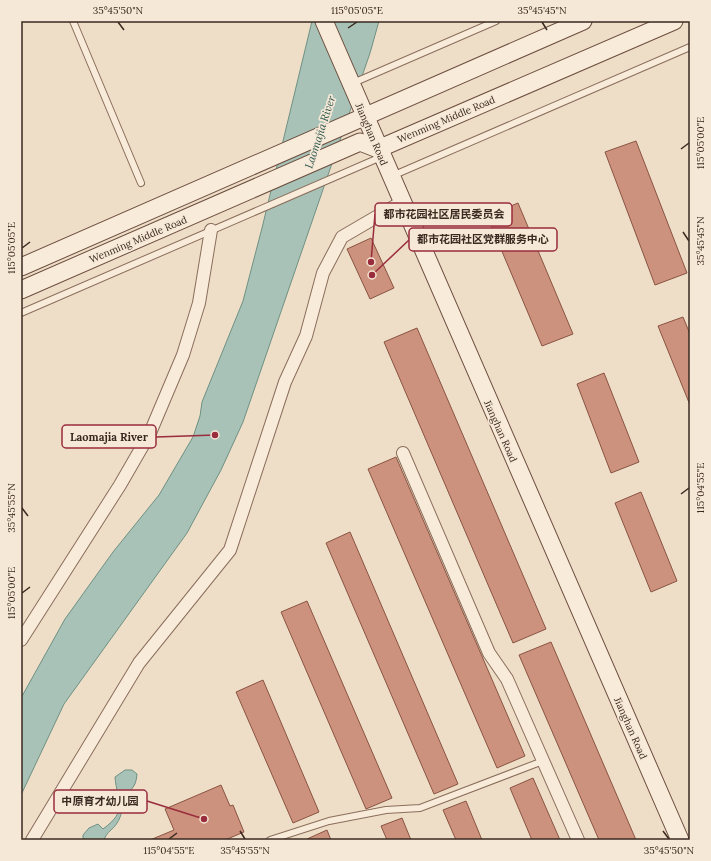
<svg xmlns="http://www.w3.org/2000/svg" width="711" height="861" viewBox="0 0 711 861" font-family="Lora,'Noto Sans SC',serif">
  <rect width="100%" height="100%" fill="#eeddc7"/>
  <!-- water -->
  <g fill="#a8c2b7" stroke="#6e9183">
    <polygon points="312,21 379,21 370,53 243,422 221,470 187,533 64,704 21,795 21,698 65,619 113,552 159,495 193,437 200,416 202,402 243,301 262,228"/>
    <path d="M 125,770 L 132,770 L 137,774 C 136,790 129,788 125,799 C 122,807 122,816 117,823 C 113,830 107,831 104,840 L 83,840 L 83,835 L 89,828 L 98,824 L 103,829 C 129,810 117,802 115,777 Z"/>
  </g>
  <!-- building -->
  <g fill="#cc927d" stroke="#895442">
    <polygon points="636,141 687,273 655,285 605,152"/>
    <polygon points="518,203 573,334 542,346 487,216"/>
    <polygon points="371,238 394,288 370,299 347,249"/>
    <polygon points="683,317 690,334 690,405 658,326"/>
    <polygon points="417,328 546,629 513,643 384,342"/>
    <polygon points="604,373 639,462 611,473 577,384"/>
    <polygon points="396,457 525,756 497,768 368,469"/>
    <polygon points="641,492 677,581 651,592 615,503"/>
    <polygon points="350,532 458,784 434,794 326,543"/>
    <polygon points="307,601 392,798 366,809 281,612"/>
    <polygon points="551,642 636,840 599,840 519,655"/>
    <polygon points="263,680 319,812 293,823 236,692"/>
    <polygon points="533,778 560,840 532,840 510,788"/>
    <polygon points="221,785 230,806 233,805 244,832 225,840 150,840 174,830 165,809"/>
    <polygon points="466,801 482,840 456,840 443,810"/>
    <polygon points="402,818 411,840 387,840 381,826"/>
    <polygon points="327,830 331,840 307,840 307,839"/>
  </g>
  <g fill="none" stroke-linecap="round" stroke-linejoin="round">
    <defs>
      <g id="lane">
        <polyline points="73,21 141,183"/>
        <polyline points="353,83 496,21"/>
        <polyline points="392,176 690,47"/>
        <polyline points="21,313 381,157"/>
        <polyline points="270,840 329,821 386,810 420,808 543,761"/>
      </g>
      <g id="street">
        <polyline points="403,453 489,653 507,679 578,840"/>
        <polyline points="21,640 120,485 150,433 183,355 199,303 211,230"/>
        <polyline points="32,840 139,663 230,550 285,382 306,336 323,273 342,237 402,202"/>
      </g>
      <g id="secondary">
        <polyline points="324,21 680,840"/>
        <polyline points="21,267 583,21"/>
        <polyline points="21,290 360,142 378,149 674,21"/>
      </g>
    </defs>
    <!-- lane casing -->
    <use href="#lane" stroke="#8a6e5c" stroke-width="8"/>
    <!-- street casing -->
    <use href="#street" stroke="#8a6e5c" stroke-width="14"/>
    <!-- secondary casing -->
    <use href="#secondary" stroke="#6c4f3f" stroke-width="19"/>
    <!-- lane -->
    <use href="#lane" stroke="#f9ebda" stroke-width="6"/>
    <!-- street -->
    <use href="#street" stroke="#f9ebda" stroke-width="12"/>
    <!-- secondary -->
    <use href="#secondary" stroke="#f9ebda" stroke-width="17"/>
  </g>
  <!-- ticks -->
  <path fill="none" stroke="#3a2920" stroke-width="1.5" d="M 118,22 L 124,30M 542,22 L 547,30M 348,28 L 357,22M 681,149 L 689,143M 683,232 L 689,241M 22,248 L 30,242M 681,494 L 689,488M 22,508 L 28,516M 22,593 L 30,587M 240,831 L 245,839M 663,831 L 669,839M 169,839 L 177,833"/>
  <g text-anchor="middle" stroke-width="3.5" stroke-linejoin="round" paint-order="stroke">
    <!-- street labels -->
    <g font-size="10" fill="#3a2920" stroke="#f6e8d6">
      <text transform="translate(446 119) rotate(-23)" y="4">Wenming Middle Road</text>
      <text transform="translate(372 134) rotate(67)" y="4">Jianghan Road</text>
      <text transform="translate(138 239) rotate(-23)" y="4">Wenming Middle Road</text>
      <text transform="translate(501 431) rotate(66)" y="4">Jianghan Road</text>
      <text transform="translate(631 728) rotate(66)" y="4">Jianghan Road</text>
    </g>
    <!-- water labels -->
    <g font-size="11" font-style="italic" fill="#2f5a51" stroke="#f6e8d6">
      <text transform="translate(320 132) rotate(-72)" y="4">Laomajia River</text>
    </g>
  </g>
  <!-- callouts -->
  <path fill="none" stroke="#992c3d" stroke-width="1.5" d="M371 262L375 214M372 275L409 240M215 435L156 437M204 819L147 801"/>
  <g fill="#992c3d" stroke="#f6e8d6" stroke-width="1.5">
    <circle cx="371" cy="262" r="4"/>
    <circle cx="372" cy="275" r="4"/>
    <circle cx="215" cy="435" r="4"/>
    <circle cx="204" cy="819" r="4"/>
  </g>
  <g fill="#f6e8d6" stroke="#992c3d" stroke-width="1.5">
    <rect x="375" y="203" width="137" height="23" rx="4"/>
    <rect x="409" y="228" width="148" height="23" rx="4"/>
    <rect x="62" y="425" width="94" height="23" rx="4"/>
    <rect x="54" y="790" width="93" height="23" rx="4"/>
  </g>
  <g font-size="11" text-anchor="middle" font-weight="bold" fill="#3a2920">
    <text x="444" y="218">都市花园社区居民委员会</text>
    <text x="483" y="243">都市花园社区党群服务中心</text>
    <text x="109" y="441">Laomajia River</text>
    <text x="100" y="805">中原育才幼儿园</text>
  </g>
  <!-- border -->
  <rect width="711" height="861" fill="none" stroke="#f6e8d6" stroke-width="44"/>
  <rect x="22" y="22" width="667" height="817" fill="none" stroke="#3a2920" stroke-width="1.5"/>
  <g font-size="10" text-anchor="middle" fill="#3a2920">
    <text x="118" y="14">35°45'50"N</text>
    <text x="357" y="14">115°05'05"E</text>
    <text x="542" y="14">35°45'45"N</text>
    <text transform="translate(700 143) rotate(-90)" y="4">115°05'00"E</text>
    <text transform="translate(700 241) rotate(-90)" y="4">35°45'45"N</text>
    <text transform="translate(11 248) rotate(-90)" y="4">115°05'05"E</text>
    <text transform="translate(700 488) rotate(-90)" y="4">115°04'55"E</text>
    <text transform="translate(11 508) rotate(-90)" y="4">35°45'55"N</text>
    <text transform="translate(11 593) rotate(-90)" y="4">115°05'00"E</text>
    <text x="169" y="854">115°04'55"E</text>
    <text x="245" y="854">35°45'55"N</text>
    <text x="669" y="854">35°45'50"N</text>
  </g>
</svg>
